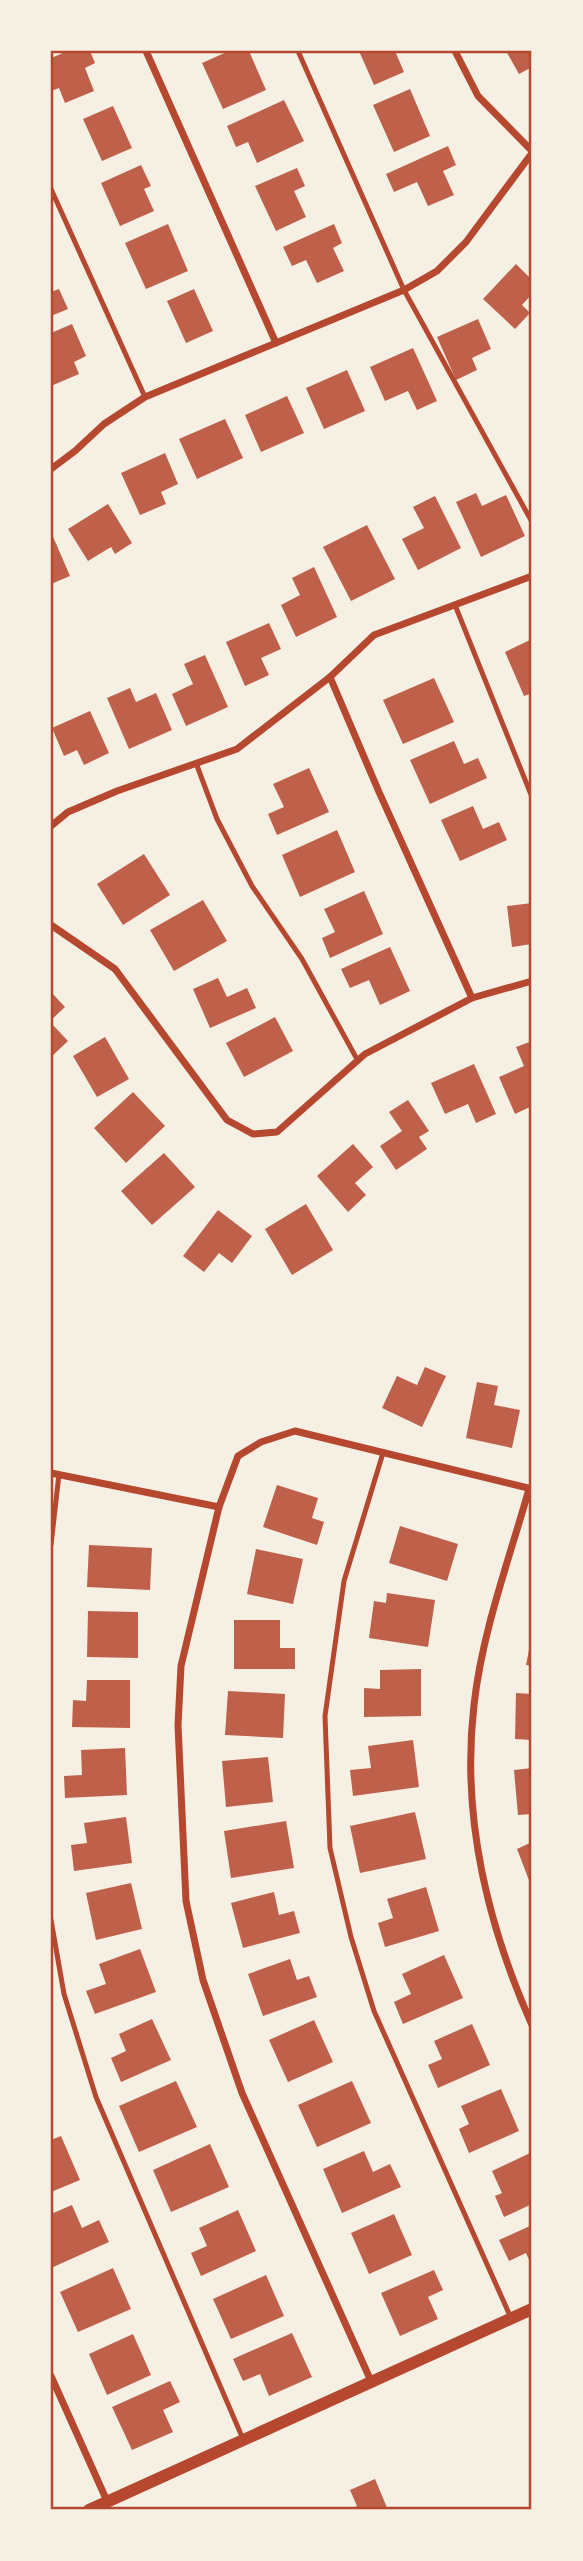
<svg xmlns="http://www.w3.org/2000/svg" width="583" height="2561" viewBox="0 0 583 2561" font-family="'PT Sans Narrow',sans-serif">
  <rect width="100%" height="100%" fill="#f6efe4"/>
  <!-- building -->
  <g fill="#bf614a">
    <polygon points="68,51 90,51 95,63 85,68 94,91 65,103 59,88 51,91 51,58"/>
    <polygon points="229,51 249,51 266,90 223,109 202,63"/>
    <polygon points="359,51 395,51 404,72 374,85"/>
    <polygon points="506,51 532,51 532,67 519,74"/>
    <polygon points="410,89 430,136 394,152 373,105"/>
    <polygon points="284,100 304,141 257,163 248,142 236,147 227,126"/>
    <polygon points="113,106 132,148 102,161 83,119"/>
    <polygon points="448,146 456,165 443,171 454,195 428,206 417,182 394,192 386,174"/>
    <polygon points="141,165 151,186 144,189 154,211 120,226 101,183"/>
    <polygon points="297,168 305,186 294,191 306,217 276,231 255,186"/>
    <polygon points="168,224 188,271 146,289 125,243"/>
    <polygon points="334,224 342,243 333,248 344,271 317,283 306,260 292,266 283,247"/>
    <polygon points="516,264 532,280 532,294 522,305 530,313 515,329 483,299"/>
    <polygon points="59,289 68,309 51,316 51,292"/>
    <polygon points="194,289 213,331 186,343 167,301"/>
    <polygon points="478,319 491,349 472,358 477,370 456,380 437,337"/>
    <polygon points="72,324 86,356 74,362 79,374 51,386 51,333"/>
    <polygon points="413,348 437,401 417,410 408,391 385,401 370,367"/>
    <polygon points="347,370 365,411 324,429 306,388"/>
    <polygon points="287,396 304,433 261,452 245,415"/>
    <polygon points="225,419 243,458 197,479 179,439"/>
    <polygon points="165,453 178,484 161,492 166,504 140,515 121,473"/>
    <polygon points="476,493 482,506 506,495 525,536 481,557 456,502"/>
    <polygon points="435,496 461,548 418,570 402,539 424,528 413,507"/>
    <polygon points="108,504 132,543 115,554 111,547 88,561 68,529"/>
    <polygon points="367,525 395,579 351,601 323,547"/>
    <polygon points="51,532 70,576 51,584"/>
    <polygon points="314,567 337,617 296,637 281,605 300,595 292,578"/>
    <polygon points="269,623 281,649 261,658 269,675 245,686 226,642"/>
    <polygon points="532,639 532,693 524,696 505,652"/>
    <polygon points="205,655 228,707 186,726 172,694 193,684 184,664"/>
    <polygon points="434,678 454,722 403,744 383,700"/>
    <polygon points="130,688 136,702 156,693 172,730 129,749 107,698"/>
    <polygon points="90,711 109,753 84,765 77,750 64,756 52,728"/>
    <polygon points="454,741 464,764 478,758 487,778 430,804 410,760"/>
    <polygon points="309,768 329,812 277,835 268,814 284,807 273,784"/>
    <polygon points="473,806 483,829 499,822 507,840 460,861 441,820"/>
    <polygon points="337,830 355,872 300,897 282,855"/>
    <polygon points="144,854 170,895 123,925 97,884"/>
    <polygon points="364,891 383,934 330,958 322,938 335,932 324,909"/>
    <polygon points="203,900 227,941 174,971 150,930"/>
    <polygon points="532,903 532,944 512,947 507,906"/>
    <polygon points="390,947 410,991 380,1005 369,980 350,988 341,969"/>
    <polygon points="218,978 227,997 247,988 256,1008 210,1028 193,989"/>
    <polygon points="51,992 65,1007 51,1020"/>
    <polygon points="275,1017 293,1051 244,1077 226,1043"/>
    <polygon points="51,1023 68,1041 51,1057"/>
    <polygon points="105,1037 129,1079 97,1097 73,1056"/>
    <polygon points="532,1041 532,1106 515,1114 499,1077 524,1066 516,1047"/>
    <polygon points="474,1064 496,1114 476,1123 468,1104 445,1114 431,1083"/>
    <polygon points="133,1092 165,1126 126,1163 94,1128"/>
    <polygon points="408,1100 429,1131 419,1137 427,1149 396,1170 380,1146 402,1131 389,1112"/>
    <polygon points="353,1144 373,1167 355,1183 366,1195 348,1212 317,1176"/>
    <polygon points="164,1153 195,1187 152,1225 121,1191"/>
    <polygon points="306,1204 333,1250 292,1275 265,1229"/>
    <polygon points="218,1210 252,1236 232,1263 219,1253 204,1272 183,1256"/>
    <polygon points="425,1367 446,1376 422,1427 382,1408 397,1376 417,1385"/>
    <polygon points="477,1382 498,1386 494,1405 520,1410 512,1448 466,1438"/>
    <polygon points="277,1485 318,1498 312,1518 324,1522 317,1545 263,1527"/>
    <polygon points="400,1526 458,1544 447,1581 389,1563"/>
    <polygon points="89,1545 152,1548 150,1590 87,1587"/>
    <polygon points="256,1549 303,1559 293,1604 247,1594"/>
    <polygon points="387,1593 435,1600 428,1647 369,1638 374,1601 386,1603"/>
    <polygon points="88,1611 138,1612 138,1658 87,1657"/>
    <polygon points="234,1620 280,1620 280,1648 295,1648 295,1669 234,1669"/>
    <polygon points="531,1640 532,1640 532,1666 526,1665"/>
    <polygon points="421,1669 421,1716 364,1717 364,1688 380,1689 380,1670"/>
    <polygon points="87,1680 130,1680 130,1728 72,1727 73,1700 86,1701"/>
    <polygon points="228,1691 285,1694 283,1738 225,1735"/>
    <polygon points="516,1693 532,1694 532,1740 515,1739"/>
    <polygon points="413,1740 419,1787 353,1796 350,1770 371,1768 368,1746"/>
    <polygon points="125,1748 127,1795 65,1798 64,1776 82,1775 81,1750"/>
    <polygon points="268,1757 273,1802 226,1807 222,1761"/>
    <polygon points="532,1768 532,1814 518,1815 514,1770"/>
    <polygon points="415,1812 426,1859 360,1873 350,1826"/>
    <polygon points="126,1817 132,1863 74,1871 71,1845 87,1843 84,1823"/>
    <polygon points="286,1821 294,1868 231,1878 224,1831"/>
    <polygon points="532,1842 532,1888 517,1849"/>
    <polygon points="131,1883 142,1929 96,1940 86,1893"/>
    <polygon points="426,1887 439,1931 385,1947 378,1923 393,1918 387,1899"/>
    <polygon points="274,1892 279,1915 294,1911 300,1933 243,1948 231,1903"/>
    <polygon points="140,1949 156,1992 95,2014 86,1991 106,1984 99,1964"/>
    <polygon points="444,1955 463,1998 403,2024 394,2002 411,1994 402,1974"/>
    <polygon points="290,1959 297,1980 309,1976 317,1997 263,2016 248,1974"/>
    <polygon points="152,2019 171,2060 121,2082 111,2058 126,2051 119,2034"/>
    <polygon points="314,2020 333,2062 288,2082 269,2040"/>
    <polygon points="472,2024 490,2065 438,2088 428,2065 442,2059 434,2041"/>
    <polygon points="176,2081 197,2127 139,2152 119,2106"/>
    <polygon points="352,2081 371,2123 317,2147 298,2105"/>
    <polygon points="501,2089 519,2131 469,2153 459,2129 469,2124 461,2106"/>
    <polygon points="61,2136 80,2180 51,2192 51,2140"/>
    <polygon points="210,2144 229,2187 171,2212 153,2170"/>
    <polygon points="364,2151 373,2172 390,2164 401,2187 342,2213 323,2169"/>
    <polygon points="530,2153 532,2204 504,2217 495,2196 502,2193 492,2171"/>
    <polygon points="72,2205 82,2228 99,2220 109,2242 51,2268 51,2214"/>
    <polygon points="238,2210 256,2251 201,2276 191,2253 207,2246 199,2228"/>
    <polygon points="394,2214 412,2255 369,2274 351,2233"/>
    <polygon points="532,2225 532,2267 526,2253 509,2261 499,2240"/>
    <polygon points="113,2268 131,2309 78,2332 60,2292"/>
    <polygon points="434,2270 443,2290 428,2297 438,2319 400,2336 381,2293"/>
    <polygon points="266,2275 284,2316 231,2339 213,2299"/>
    <polygon points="292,2333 312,2377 269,2396 260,2374 243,2381 233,2359"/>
    <polygon points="133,2334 151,2375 107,2395 89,2354"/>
    <polygon points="170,2381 180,2402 163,2410 173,2432 132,2450 112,2407"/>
    <polygon points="375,2479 388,2510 347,2510 357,2506 350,2490"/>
  </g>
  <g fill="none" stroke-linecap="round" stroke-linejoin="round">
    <!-- service -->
    <g stroke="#b5482f" stroke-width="5">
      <polyline points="298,51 404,290 532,522"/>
      <polyline points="51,189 145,397"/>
      <polyline points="455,605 532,797"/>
      <polyline points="196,763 217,819 252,886 302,959 358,1061"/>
      <polyline points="383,1453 344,1581 325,1716 330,1848 351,1937 374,2011 511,2318"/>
      <polyline points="51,1545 59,1474"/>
      <polyline points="51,1920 64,1994 96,2097 243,2439"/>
    </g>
    <!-- minor -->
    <g stroke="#b5482f" stroke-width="7">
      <polyline points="146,51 276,343"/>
      <polyline points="455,51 478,96 532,151"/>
      <polyline points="51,469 75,451 104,424 145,397 404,290 437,271 466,242 532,153"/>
      <polyline points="330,677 379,792 472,998"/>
      <polyline points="51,826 68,812 117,791 237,749 330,677 374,635 532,576"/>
      <polyline points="51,925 115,969 227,1120 253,1134 277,1132 365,1054 472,998 532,981"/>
      <polyline points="51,1473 219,1507"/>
      <path d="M 529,1489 C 509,1560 482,1632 474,1705 C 461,1816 487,1924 532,2025"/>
      <polyline points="51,2376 107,2501"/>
      <polyline points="371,2381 242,2093 203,1980 186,1901 178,1725 181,1666 219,1507 238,1456 261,1442 295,1431 532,1489"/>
    </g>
    <!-- tertiary -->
    <polyline stroke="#b5482f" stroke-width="12" points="89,2510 532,2309"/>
  </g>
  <!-- border -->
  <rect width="583" height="2561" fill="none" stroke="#f6efe4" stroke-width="105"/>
  <rect x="52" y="52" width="478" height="2456" fill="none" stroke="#b5482f" stroke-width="2.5"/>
</svg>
